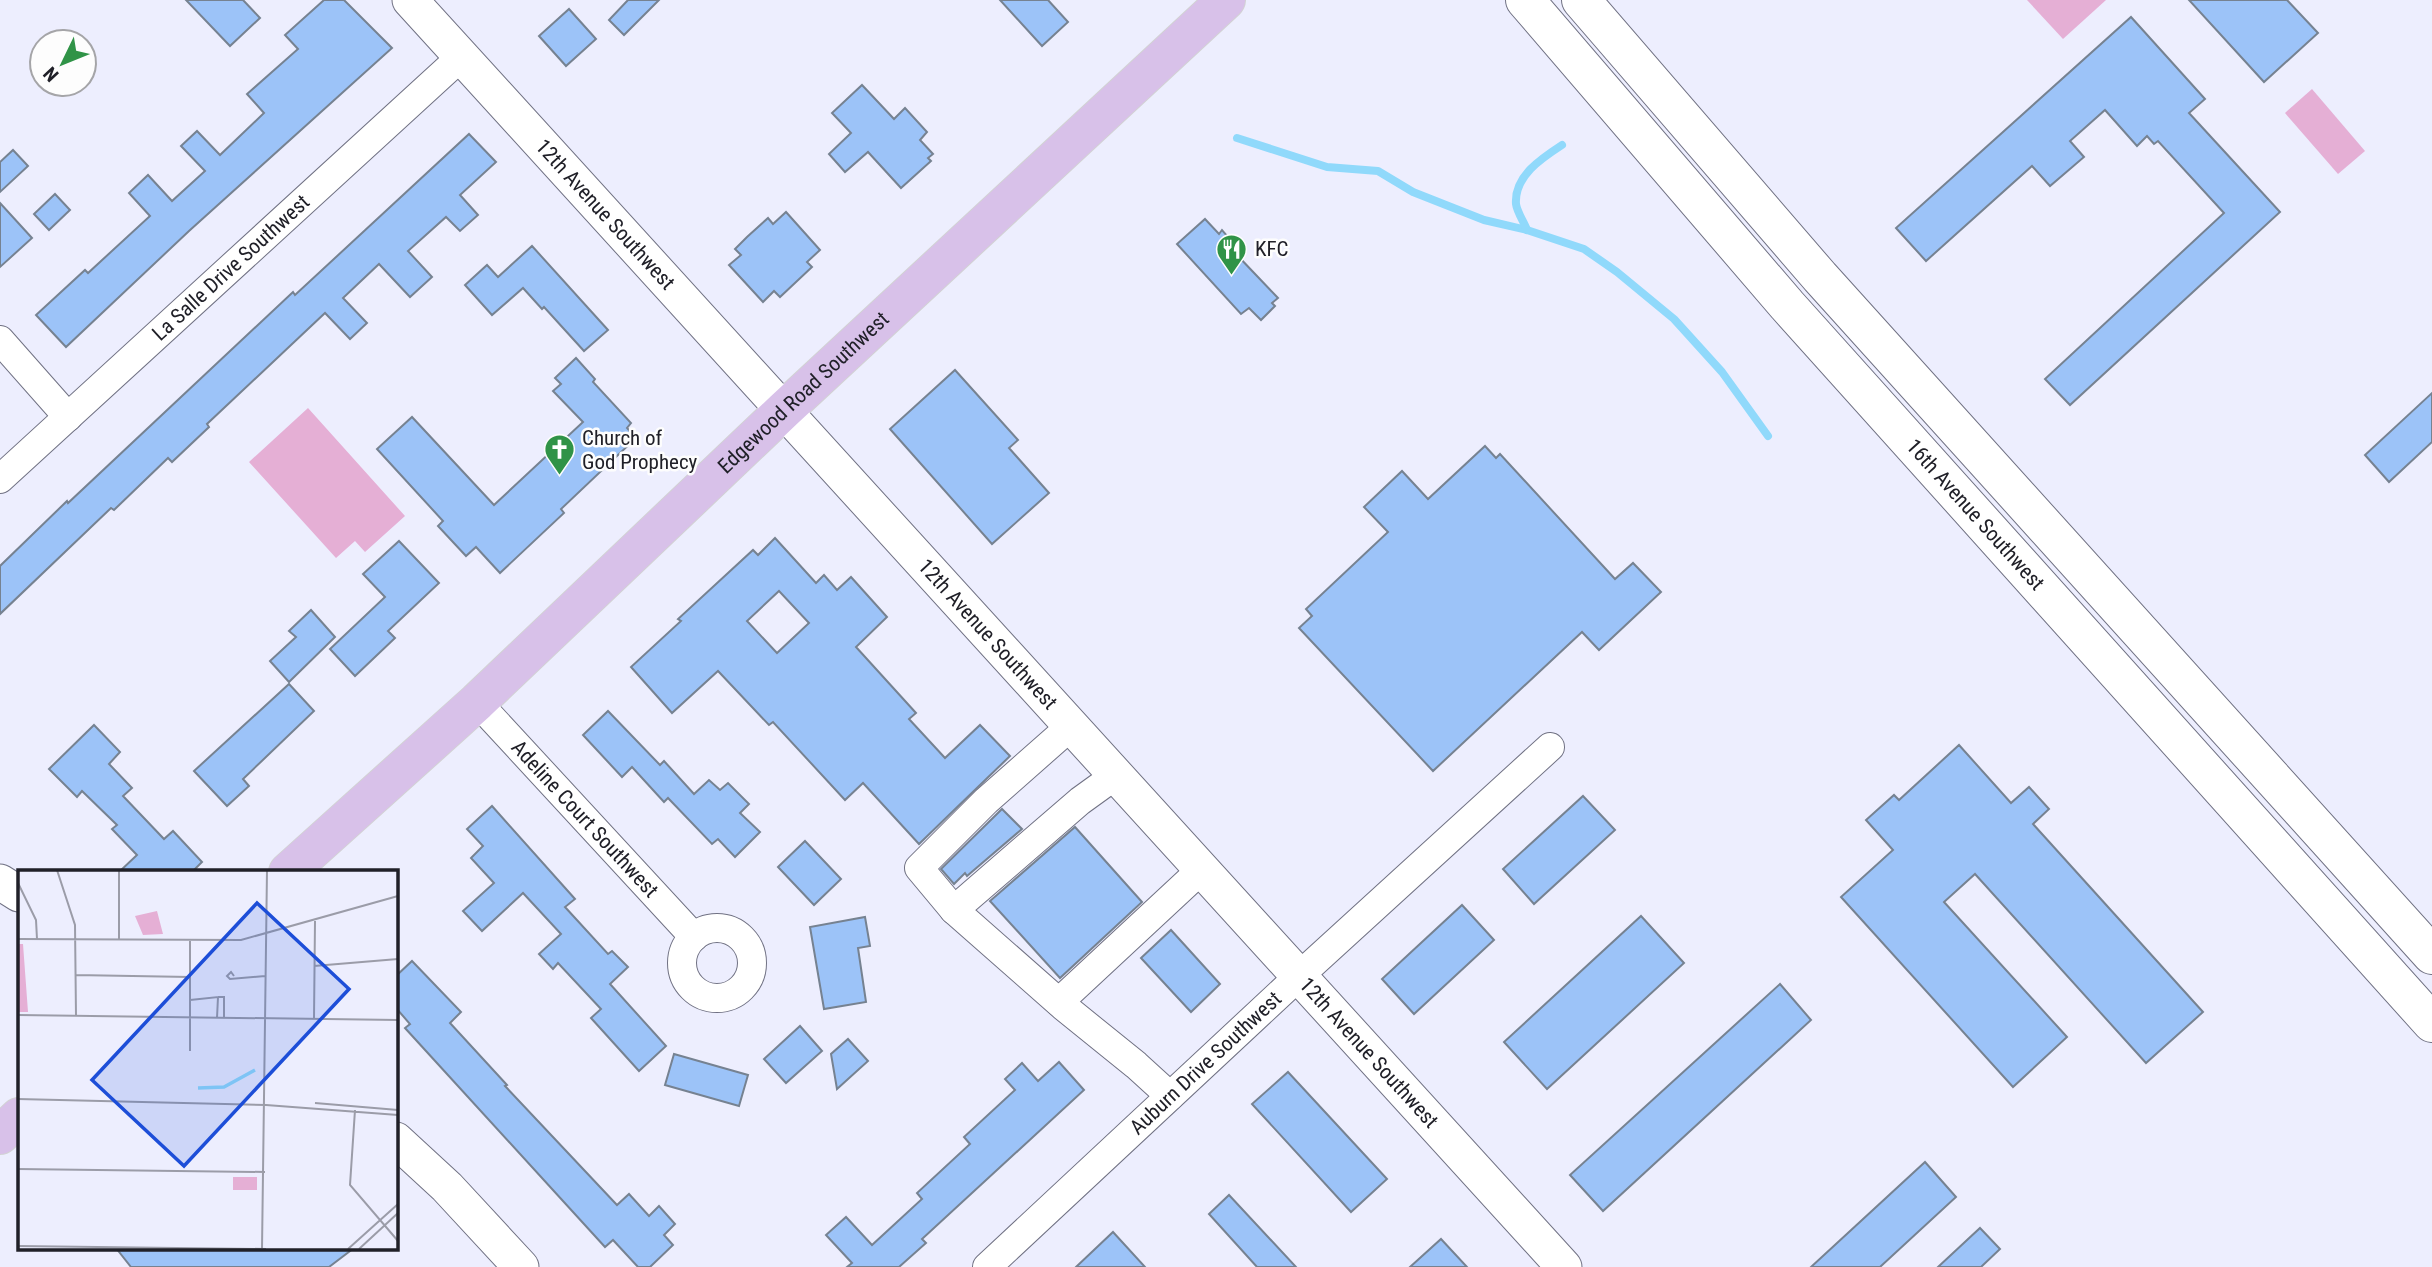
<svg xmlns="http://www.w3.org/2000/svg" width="2432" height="1267" viewBox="0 0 2432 1267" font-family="'Roboto Condensed',sans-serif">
  <rect width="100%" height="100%" fill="#edeefe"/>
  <!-- green -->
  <g fill="#e5afd5">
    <polygon points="2027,0 2106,0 2063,39"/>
    <polygon points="2312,89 2365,151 2338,174 2285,113"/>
    <polygon points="308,408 405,516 365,552 355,541 336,558 249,462"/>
  </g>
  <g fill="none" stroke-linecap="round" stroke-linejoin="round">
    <!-- stream -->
    <g stroke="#90d9fb" stroke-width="8">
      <polyline points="1237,138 1327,167 1378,171 1413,192 1484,220 1527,230 1584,249 1617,272 1674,319 1722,372 1768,436"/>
      <path d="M 1527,230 C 1524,222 1517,212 1516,204 C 1514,176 1542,158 1562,145"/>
    </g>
  </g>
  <!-- building -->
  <g fill="#9cc3f8" stroke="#768291" stroke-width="2" fill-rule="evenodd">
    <polygon points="186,0 243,0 260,18 230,46"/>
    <polygon points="324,0 344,0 392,48 189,231 66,347 36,315 85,270 88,273 150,216 129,193 148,175 172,201 205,171 181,146 197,131 220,155 264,113 247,94 298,49 285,35"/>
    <polygon points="628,0 659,0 624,35 609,20"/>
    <polygon points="1000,0 1048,0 1068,22 1042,46"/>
    <polygon points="2189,0 2287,0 2318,33 2264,82"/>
    <polygon points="569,9 596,39 566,66 539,36"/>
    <polygon points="2131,17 2205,99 2189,113 2280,212 2070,405 2045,379 2224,213 2158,141 2154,144 2147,136 2137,146 2105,110 2070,141 2084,157 2050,186 2032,166 1926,261 1896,228"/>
    <polygon points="862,85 894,119 905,108 927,132 920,140 933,154 928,158 931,161 901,188 868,152 845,172 829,154 851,133 832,113"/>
    <polygon points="469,134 496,162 460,195 478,215 460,231 446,217 408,251 432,277 410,297 379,264 343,298 367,323 350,339 325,313 207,424 209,427 172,462 168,458 114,510 111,508 0,614 0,566 67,501 68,503 293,292 295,295"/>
    <polygon points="13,150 28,166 0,192 0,162"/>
    <polygon points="55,194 70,210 49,230 34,214"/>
    <polygon points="0,203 32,238 0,267"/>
    <polygon points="786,212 820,250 807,262 812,267 780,297 774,291 763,302 729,265 741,255 735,249 747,237 768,218 773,224"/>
    <polygon points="1205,219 1219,234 1222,230 1241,252 1237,255 1278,298 1272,303 1275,306 1261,320 1249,308 1241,314 1177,244"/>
    <polygon points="532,246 608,330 584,351 544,307 542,309 523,288 492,315 465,285 487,265 498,277"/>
    <polygon points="576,358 595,379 593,382 631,423 627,428 636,438 561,509 564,513 500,573 476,547 466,556 438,526 443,521 377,449 412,417 494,505 583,422 553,391 561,384 555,378"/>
    <polygon points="955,370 1018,440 1009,448 1049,493 992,544 890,429"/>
    <polygon points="2432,393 2432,442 2389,482 2365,455"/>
    <polygon points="1485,446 1496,458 1500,454 1615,579 1633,563 1661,592 1599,650 1582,632 1433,771 1299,628 1312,616 1306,609 1388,532 1364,507 1402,471 1428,499"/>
    <path d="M 775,538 L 816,583 L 824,575 L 837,590 L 851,577 L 887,617 L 856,647 L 916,713 L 909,719 L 945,758 L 980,725 L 1010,756 L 919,844 L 863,783 L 845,800 L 773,722 L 769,725 L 718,671 L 672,713 L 631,667 L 681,621 L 678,619 L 753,550 L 758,555 ZM 779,591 L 809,623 L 777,653 L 747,621 Z"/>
    <polygon points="399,541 439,583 388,631 395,638 355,676 330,649 385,597 363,574"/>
    <polygon points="311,610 335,637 289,682 270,661 296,637 289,631"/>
    <polygon points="289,684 314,711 243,779 249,786 227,806 194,771"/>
    <polygon points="608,711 660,765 664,761 694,794 709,780 720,790 728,783 749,804 740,813 760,832 735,857 718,839 712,844 668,798 664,802 632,767 622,777 583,735"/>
    <polygon points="94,725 120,752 109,764 132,788 123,796 164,839 173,831 202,862 192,872 119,872 137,855 112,829 117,825 82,791 77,797 49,769"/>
    <polygon points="1959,745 2011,803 2029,787 2049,809 2033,824 2203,1012 2146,1063 1975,874 1944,902 2067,1037 2013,1087 1841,897 1893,850 1866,820 1894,795 1899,800"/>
    <polygon points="1583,796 1615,830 1534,904 1503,869"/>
    <polygon points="492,806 575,899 565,907 608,954 612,951 628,967 610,984 666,1046 639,1071 591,1018 601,1009 558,963 553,969 539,954 561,934 523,893 482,931 463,911 494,883 471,858 483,846 467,829"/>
    <polygon points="1002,809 1022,829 967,876 965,873 954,884 941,869"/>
    <polygon points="1075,827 1142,902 1060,978 990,901"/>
    <polygon points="805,841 841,879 814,905 778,867"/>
    <polygon points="1462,905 1494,940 1414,1014 1382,979"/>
    <polygon points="1641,916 1684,963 1547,1089 1504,1042"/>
    <polygon points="865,917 870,946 858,948 866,1002 824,1009 810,927"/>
    <polygon points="1171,930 1220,984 1191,1012 1141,958"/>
    <polygon points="412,961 461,1012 450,1023 507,1085 505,1086 617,1205 629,1194 649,1216 659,1206 675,1224 664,1235 673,1245 650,1267 638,1267 613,1240 605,1247 405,1028 410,1024 396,1008 396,976"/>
    <polygon points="1780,984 1811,1020 1603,1211 1570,1175"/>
    <polygon points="800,1026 822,1051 786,1083 764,1059"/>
    <polygon points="848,1039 868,1061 837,1089 831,1054"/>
    <polygon points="674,1054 748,1075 739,1106 665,1085"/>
    <polygon points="1059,1062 1084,1090 922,1239 926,1243 899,1267 847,1267 852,1263 826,1235 846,1217 872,1245 922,1199 917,1193 970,1144 964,1137 1015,1090 1005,1079 1022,1063 1038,1081"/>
    <polygon points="1288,1072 1387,1179 1351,1212 1252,1104"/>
    <polygon points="1925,1162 1956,1197 1880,1267 1811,1267"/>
    <polygon points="1229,1195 1296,1267 1257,1267 1209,1214"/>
    <polygon points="1980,1228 2000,1249 1981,1267 1938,1267"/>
    <polygon points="1113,1232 1145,1267 1076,1267"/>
    <polygon points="1441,1239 1467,1267 1410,1267"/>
    <polygon points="116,1248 354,1248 329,1267 131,1267"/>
  </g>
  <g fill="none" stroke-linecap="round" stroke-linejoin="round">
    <defs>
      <g id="minor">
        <polyline points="0,340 68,417"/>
        <path id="s1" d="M 0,479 L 462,56"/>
        <path id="s2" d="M 477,702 L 694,937"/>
        <polyline points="1116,775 1080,801 954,910 1063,1006 1136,1065 1170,1096"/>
        <polyline points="954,910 919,868 986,801 1071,726"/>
        <circle cx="717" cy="963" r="35"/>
        <polyline points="1059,1002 1202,869"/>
        <path id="s3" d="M 987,1267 L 1299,976 L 1550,747"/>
      </g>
      <g id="tertiary">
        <path id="s4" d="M 410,0 L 1564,1267"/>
        <polyline points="0,882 19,894"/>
        <polyline points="396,1140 447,1187 521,1267"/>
      </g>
      <g id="secondary">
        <path id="s5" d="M 1525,0 L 1787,305 L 2432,1023"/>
        <polyline points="1581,0 1820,277 2432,955"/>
      </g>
      <g id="primary">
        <path id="s6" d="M 288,872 L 477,702 L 784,410 L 1226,0"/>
        <polyline points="0,1135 19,1117"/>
      </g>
    </defs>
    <!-- minor casing -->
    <use href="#minor" stroke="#707183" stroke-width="30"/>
    <!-- tertiary casing -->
    <use href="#tertiary" stroke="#707183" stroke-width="37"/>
    <!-- secondary casing -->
    <use href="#secondary" stroke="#707183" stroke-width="40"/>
    <!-- primary casing -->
    <use href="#primary" stroke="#d2d2d4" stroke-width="40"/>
    <!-- minor -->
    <use href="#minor" stroke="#fff" stroke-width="28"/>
    <!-- tertiary -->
    <use href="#tertiary" stroke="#fff" stroke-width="35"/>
    <!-- secondary -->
    <use href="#secondary" stroke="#fff" stroke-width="38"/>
    <!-- primary -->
    <use href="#primary" stroke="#d8c1e9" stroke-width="38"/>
  </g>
  <!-- icons -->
  <defs>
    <symbol id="restaurant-pin" viewBox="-11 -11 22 30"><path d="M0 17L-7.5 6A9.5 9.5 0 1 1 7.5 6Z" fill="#309347" stroke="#fdfdfd"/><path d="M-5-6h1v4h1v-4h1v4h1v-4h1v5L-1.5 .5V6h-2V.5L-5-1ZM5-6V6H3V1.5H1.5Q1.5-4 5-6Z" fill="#fff"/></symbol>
    <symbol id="church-pin" viewBox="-11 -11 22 30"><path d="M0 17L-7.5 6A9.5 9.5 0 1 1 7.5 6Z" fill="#309347" stroke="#fdfdfd"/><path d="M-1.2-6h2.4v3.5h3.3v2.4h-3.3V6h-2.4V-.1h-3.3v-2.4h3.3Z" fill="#fff"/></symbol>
  </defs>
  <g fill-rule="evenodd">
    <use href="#restaurant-pin" x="1214" y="232" width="35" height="47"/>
    <use href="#church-pin" x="542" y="432" width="35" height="47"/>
  </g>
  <g text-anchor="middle" stroke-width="5" stroke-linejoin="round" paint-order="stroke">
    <!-- street labels -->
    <g font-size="21" fill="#202028" stroke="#fdfdfd">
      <text dy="7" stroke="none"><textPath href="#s4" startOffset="290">12th Avenue Southwest</textPath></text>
      <text dy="7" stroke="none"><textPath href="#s1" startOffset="313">La Salle Drive Southwest</textPath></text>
      <text dy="7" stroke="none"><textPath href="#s6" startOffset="704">Edgewood Road Southwest</textPath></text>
      <text dy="7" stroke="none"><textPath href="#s5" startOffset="684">16th Avenue Southwest</textPath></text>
      <text dy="7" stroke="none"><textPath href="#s4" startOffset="858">12th Avenue Southwest</textPath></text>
      <text dy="7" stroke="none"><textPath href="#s2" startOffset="159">Adeline Court Southwest</textPath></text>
      <text dy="7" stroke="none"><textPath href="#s4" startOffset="1424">12th Avenue Southwest</textPath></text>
      <text dy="7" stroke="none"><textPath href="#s3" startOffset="299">Auburn Drive Southwest</textPath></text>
    </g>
    <!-- poi labels -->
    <g font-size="21" fill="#202028" stroke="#fdfdfd" text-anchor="start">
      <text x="1255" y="256">KFC</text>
      <text x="582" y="445">Church of<tspan x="582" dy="24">God Prophecy</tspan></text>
    </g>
  </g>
  <!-- overview -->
  <g transform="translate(18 870)">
    <rect width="380" height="380" fill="#edeefe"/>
    <path d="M 139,41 L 145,64 L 125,65 L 117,46 ZM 1,74 L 5,74 L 10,142 L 0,142 ZM 215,307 L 239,307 L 239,320 L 215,320 Z" fill="#e5afd5"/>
    <path fill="none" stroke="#90d9fb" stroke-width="3.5" d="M 180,218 L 206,217 L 237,200"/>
    <path fill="none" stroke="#9b9ca8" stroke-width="2" d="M 39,0 L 57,55 L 58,146M 289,0 L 319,0M 0,13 L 18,50 L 19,69M 0,69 L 223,70 L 380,26M 101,70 L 101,0M 296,96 L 380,89M 57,105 L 172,107M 216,106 L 213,102 L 209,106 L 212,109 L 247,106M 200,127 L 206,127 L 206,148M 172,130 L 200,127 L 199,148M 0,145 L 380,150M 296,149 L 297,51M 172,181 L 172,71M 0,229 L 248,235 L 380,245M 297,233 L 380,240M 337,240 L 332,315 L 380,371M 0,299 L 247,302M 0,376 L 248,379M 244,379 L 249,0M 330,379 L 380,334M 341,379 L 380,343"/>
    <path fill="#1d4ed8" fill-opacity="0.15" stroke="#1d4ed8" stroke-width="3.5" d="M 239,33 L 331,119 L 166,296 L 74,210 Z"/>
    <rect width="380" height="380" fill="none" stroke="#202028" stroke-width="3.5"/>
  </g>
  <!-- north arrow -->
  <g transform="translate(63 63) rotate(227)"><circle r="33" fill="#fdfdfd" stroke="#a5a5a8" stroke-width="2"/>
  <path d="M0-5L12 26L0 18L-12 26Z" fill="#309347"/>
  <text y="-10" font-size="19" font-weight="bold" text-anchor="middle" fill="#202028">N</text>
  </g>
</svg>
